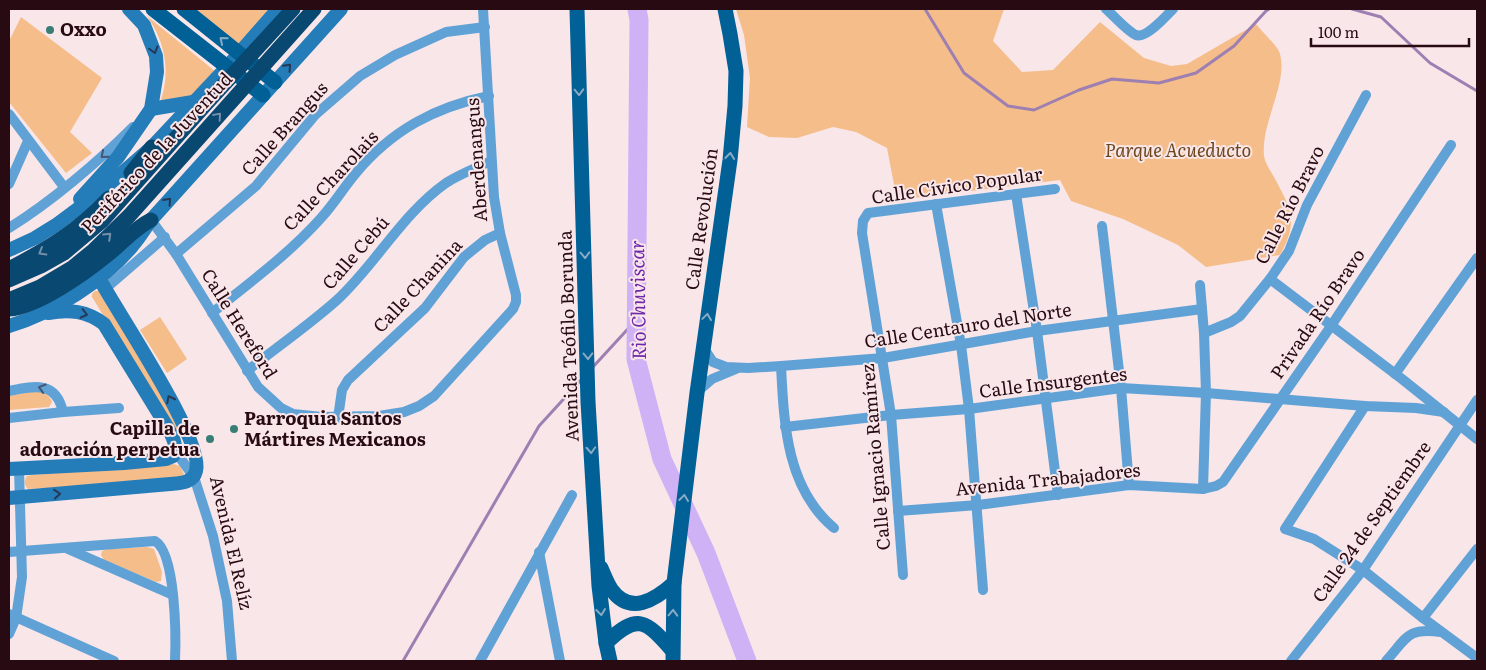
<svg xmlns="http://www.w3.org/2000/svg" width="1486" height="670" viewBox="0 0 1486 670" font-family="Literata,serif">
  <rect width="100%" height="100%" fill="#f8e6e9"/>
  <!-- green -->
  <g fill="#f5bd8a">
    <polygon points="190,9 269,9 239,46"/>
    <path d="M 736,9 L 1004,9 L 993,41 L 1022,72 L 1053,70 L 1100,22 L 1144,58 L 1171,66 L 1187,64 L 1256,24 C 1262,32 1278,46 1280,54 C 1288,84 1261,122 1264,156 C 1265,163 1270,170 1274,177 C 1291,209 1299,221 1280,255 L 1206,267 L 1178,245 L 1123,219 L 1071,201 L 1060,180 L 897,200 L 887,148 L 856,132 L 833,127 L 797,138 L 769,137 L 747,127 L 750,78 L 744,35 Z"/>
    <path d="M 147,16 L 216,72 L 190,98 L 158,107 C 172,76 166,43 147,16 Z"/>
    <polygon points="21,17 102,78 70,132 92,153 66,173 9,102 9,41"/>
    <polygon points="95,291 99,291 183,429 183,437 178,436 92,297 92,294"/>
    <polygon points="160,317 187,359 167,373 140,330"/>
    <path d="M 34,391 C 43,391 49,394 52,402 L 49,407 L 9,410 L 9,396 Z"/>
    <path d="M 173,464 L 180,466 L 184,474 L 182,479 L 177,481 L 28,489 C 24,485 24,481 27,476 L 32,475 Z"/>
    <polygon points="147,547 154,549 162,572 161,581 156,582 104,560 101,555 102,551 108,549"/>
  </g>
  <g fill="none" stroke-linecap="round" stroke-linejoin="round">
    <!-- stream -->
    <g stroke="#9d7fb2" stroke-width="3">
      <polyline points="925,9 964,73 1008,106 1034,110 1079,90 1112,79 1159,83 1196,73 1234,46 1266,11 1269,9"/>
      <polyline points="1352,9 1381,17 1430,63 1477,91"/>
      <polyline points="592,368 637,319"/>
      <polyline points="403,661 539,426 581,380"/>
    </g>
    <!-- river -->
    <polyline stroke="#cfb1f6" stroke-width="19" points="637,9 639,20 636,359 662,459 706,553 747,661"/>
    <!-- street -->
    <g stroke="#61a2d6" stroke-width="10">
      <path d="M 1106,9 C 1113,15 1128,32 1136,35 C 1146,39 1166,16 1173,9"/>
      <polyline points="9,114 64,187"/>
      <polyline points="9,184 28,141"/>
      <polyline points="1016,194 1037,331 1058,495"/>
      <polyline points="936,204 961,345 969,409 983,590"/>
      <polyline points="151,220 176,254 258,387 281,408 293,414 322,417 379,416 404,412 419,406 434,396 513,309 516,302 516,295 500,233 494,197 483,9"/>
      <polyline points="1102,226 1121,388 1129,485"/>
      <path d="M 9,228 C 51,202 98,162 133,127"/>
      <polyline points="176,254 256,186 315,115 360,76 395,55 446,32 485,27"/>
      <polyline points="1270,279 1402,379 1477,439"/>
      <polyline points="1200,285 1204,333 1206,393 1203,489"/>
      <polyline points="105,289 165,237"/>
      <path d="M 212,313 C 249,283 289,254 321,218 C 334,204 344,187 356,173 C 392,130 435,107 489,96"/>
      <polyline points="1204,333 1231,322 1240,316 1270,279 1289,251 1307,205 1366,95"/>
      <polyline points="703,347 713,362 726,367 748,368 781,366 883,358 1037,331 1202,309"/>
      <path d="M 781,366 C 784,423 786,488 834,528"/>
      <path d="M 247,371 C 277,347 309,325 337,300 C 376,264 402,214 446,183 C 460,174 476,168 491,161"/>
      <polyline points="1395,374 1477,258"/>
      <path d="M 9,391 C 33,386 56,380 63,412"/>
      <polyline points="697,392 712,379 736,369"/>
      <polyline points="1365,406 1285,529 1314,539 1363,570 1423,618 1477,658"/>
      <polyline points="9,418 63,412 119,408"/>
      <polyline points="338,418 342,390 348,380 425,308 464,257 485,240 500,233"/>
      <polyline points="785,427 891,415 969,409 1121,388 1206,393 1365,406 1416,408 1444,412"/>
      <polyline points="175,451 194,477 213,536 227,601 232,661"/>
      <polyline points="898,511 978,505 1129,485 1203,489 1216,486 1223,482 1331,326 1451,145"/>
      <polyline points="68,549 173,595"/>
      <path d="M 9,552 L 155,541 C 176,553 176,638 175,661"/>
      <polyline points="539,552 560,661"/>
      <polyline points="903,575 891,415 862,233 863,221 868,213 1055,189"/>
      <polyline points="9,614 114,661"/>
      <polyline points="1423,618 1477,549"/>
      <polyline points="9,634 16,618 22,577 19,468"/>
      <polyline points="480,661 572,495"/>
      <polyline points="1291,661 1363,570 1477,400"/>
      <path d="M 1386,661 C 1407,638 1407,627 1441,632"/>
    </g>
    <!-- secondary -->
    <g stroke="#247cb8" stroke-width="14">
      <polyline points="151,109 193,102"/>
      <polyline points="80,199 118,157 151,109 157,72 156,56 144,25 129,9"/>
      <polyline points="9,250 35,238 56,225 99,193 152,147 227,67 278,9"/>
      <path d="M 9,326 C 53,313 104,281 133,245 C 140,237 145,228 151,220 L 341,9"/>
      <path d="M 9,469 L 124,463 L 166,459 L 173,456 C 178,447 173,438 169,430 L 104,324 C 87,311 70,309 48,313"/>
      <path d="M 9,498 L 170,484 C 180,483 193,483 196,471 C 205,441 117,312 99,278"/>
    </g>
    <!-- primary -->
    <g stroke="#016096" stroke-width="15">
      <polyline points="153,9 263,95"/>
      <polyline points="184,9 275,82"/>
      <polyline points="577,9 588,402 599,586 606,643 610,661"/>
      <path d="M 601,568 C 604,575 607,583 611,589 C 630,616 655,600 674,583"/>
      <path d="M 606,643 C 638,612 646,621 672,650"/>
      <polyline points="673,661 674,583 697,393 730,160 735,106 736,71 730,34 725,9"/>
    </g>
    <!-- highway -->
    <g stroke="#084871" stroke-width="15">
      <polyline points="131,173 152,147"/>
      <path d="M 9,269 C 49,248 78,231 109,198"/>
      <polyline points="9,280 41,266 64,253 102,221 205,105 293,9"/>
      <polyline points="9,300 40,287 72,268 94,250 129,216 314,9"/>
      <path d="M 9,309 C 37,307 84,274 106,256 C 122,244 133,229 151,220"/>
    </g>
  </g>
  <!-- one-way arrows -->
  <defs><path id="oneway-chevron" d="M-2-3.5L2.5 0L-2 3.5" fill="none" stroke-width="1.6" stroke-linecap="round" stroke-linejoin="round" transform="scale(1.25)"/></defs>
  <g stroke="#89aac4">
    <use href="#oneway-chevron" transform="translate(223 40) rotate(-140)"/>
    <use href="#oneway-chevron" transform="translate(579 92) rotate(88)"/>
    <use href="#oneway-chevron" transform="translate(730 156) rotate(-84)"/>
    <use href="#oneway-chevron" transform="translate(585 255) rotate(88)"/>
    <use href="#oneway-chevron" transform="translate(707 317) rotate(-82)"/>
    <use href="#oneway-chevron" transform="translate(588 356) rotate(89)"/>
    <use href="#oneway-chevron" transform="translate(591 450) rotate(87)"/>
    <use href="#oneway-chevron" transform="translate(684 498) rotate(-83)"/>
    <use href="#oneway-chevron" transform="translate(601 612) rotate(83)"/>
    <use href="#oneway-chevron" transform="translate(673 613) rotate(-88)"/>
  </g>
  <g stroke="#263855">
    <use href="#oneway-chevron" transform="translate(154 50) rotate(74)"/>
    <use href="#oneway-chevron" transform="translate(288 67) rotate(-47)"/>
    <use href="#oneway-chevron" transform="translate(168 201) rotate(-48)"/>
    <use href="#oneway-chevron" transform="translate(84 314) rotate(14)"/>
    <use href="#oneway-chevron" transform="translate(170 399) rotate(-117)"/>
    <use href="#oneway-chevron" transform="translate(57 494) rotate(-5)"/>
  </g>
  <g stroke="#748fa7">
    <use href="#oneway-chevron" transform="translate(218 116) rotate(-49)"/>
    <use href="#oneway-chevron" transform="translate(108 236) rotate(-44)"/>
    <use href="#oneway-chevron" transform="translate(42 252) rotate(150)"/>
  </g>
  <g stroke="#445674">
    <use href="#oneway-chevron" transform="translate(104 155) rotate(140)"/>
    <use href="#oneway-chevron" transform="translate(42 388) rotate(-163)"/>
  </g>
  <!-- markers -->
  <g fill="#387e75" stroke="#f8e6e9" stroke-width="2">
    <circle cx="50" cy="30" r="5"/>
    <circle cx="234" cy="429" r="5"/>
    <circle cx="210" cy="439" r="5"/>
  </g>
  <g text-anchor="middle" stroke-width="4" stroke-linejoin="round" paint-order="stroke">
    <!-- poi labels -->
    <g font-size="18" font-weight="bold" fill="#280a13" stroke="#f8e6e9" text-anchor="start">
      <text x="60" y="36">Oxxo</text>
      <text x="244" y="425">Parroquia Santos<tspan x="244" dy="21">Mártires Mexicanos</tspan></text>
      <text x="200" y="435" text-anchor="end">Capilla de<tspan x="200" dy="21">adoración perpetua</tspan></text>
    </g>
    <!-- street labels -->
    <g font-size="18" fill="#280a13" stroke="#f8e6e9">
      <text transform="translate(285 129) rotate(-48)" y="6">Calle Brangus</text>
      <text transform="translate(157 153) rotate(-47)" y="6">Periférico de la Juventud</text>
      <text transform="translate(477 160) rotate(-94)" y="6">Aberdenangus</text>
      <text transform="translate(331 181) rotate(-47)" y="6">Calle Charolais</text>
      <text transform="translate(957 186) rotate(-8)" y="6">Calle Cívico Popular</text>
      <text transform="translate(1290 205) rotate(-63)" y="6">Calle Río Bravo</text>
      <text transform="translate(702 219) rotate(-82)" y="6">Calle Revolución</text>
      <text transform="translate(356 253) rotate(-49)" y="6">Calle Cebú</text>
      <text transform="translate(418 286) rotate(-47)" y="6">Calle Chanina</text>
      <text transform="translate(1318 314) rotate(-56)" y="6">Privada Río Bravo</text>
      <text transform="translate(239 324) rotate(58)" y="6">Calle Hereford</text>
      <text transform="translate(968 326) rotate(-9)" y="6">Calle Centauro del Norte</text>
      <text transform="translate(569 336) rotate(-92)" y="6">Avenida Teófilo Borunda</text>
      <text transform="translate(1053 383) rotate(-7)" y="6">Calle Insurgentes</text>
      <text transform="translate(876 457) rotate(-95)" y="6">Calle Ignacio Ramírez</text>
      <text transform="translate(1048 480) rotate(-6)" y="6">Avenida Trabajadores</text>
      <text transform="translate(1372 522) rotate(-55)" y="6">Calle 24 de Septiembre</text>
      <text transform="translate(231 543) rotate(77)" y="6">Avenida El Relíz</text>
    </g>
    <!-- park labels -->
    <g font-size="18" font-style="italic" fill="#6e461c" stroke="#f8e6e9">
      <text x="1178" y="157">Parque Acueducto</text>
    </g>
    <!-- water labels -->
    <g font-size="19" font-style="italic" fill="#6f27ab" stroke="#f8e6e9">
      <text transform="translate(638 300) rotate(-91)" y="7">Rio Chuviscar</text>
    </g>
  </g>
  <!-- border -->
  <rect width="1486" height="670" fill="none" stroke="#280a13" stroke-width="20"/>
  <!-- scale -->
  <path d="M1311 38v8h158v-8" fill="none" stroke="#280a13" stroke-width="2.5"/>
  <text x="1318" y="38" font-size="15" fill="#280a13" stroke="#f8e6e9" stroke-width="4" paint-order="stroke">100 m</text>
</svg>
